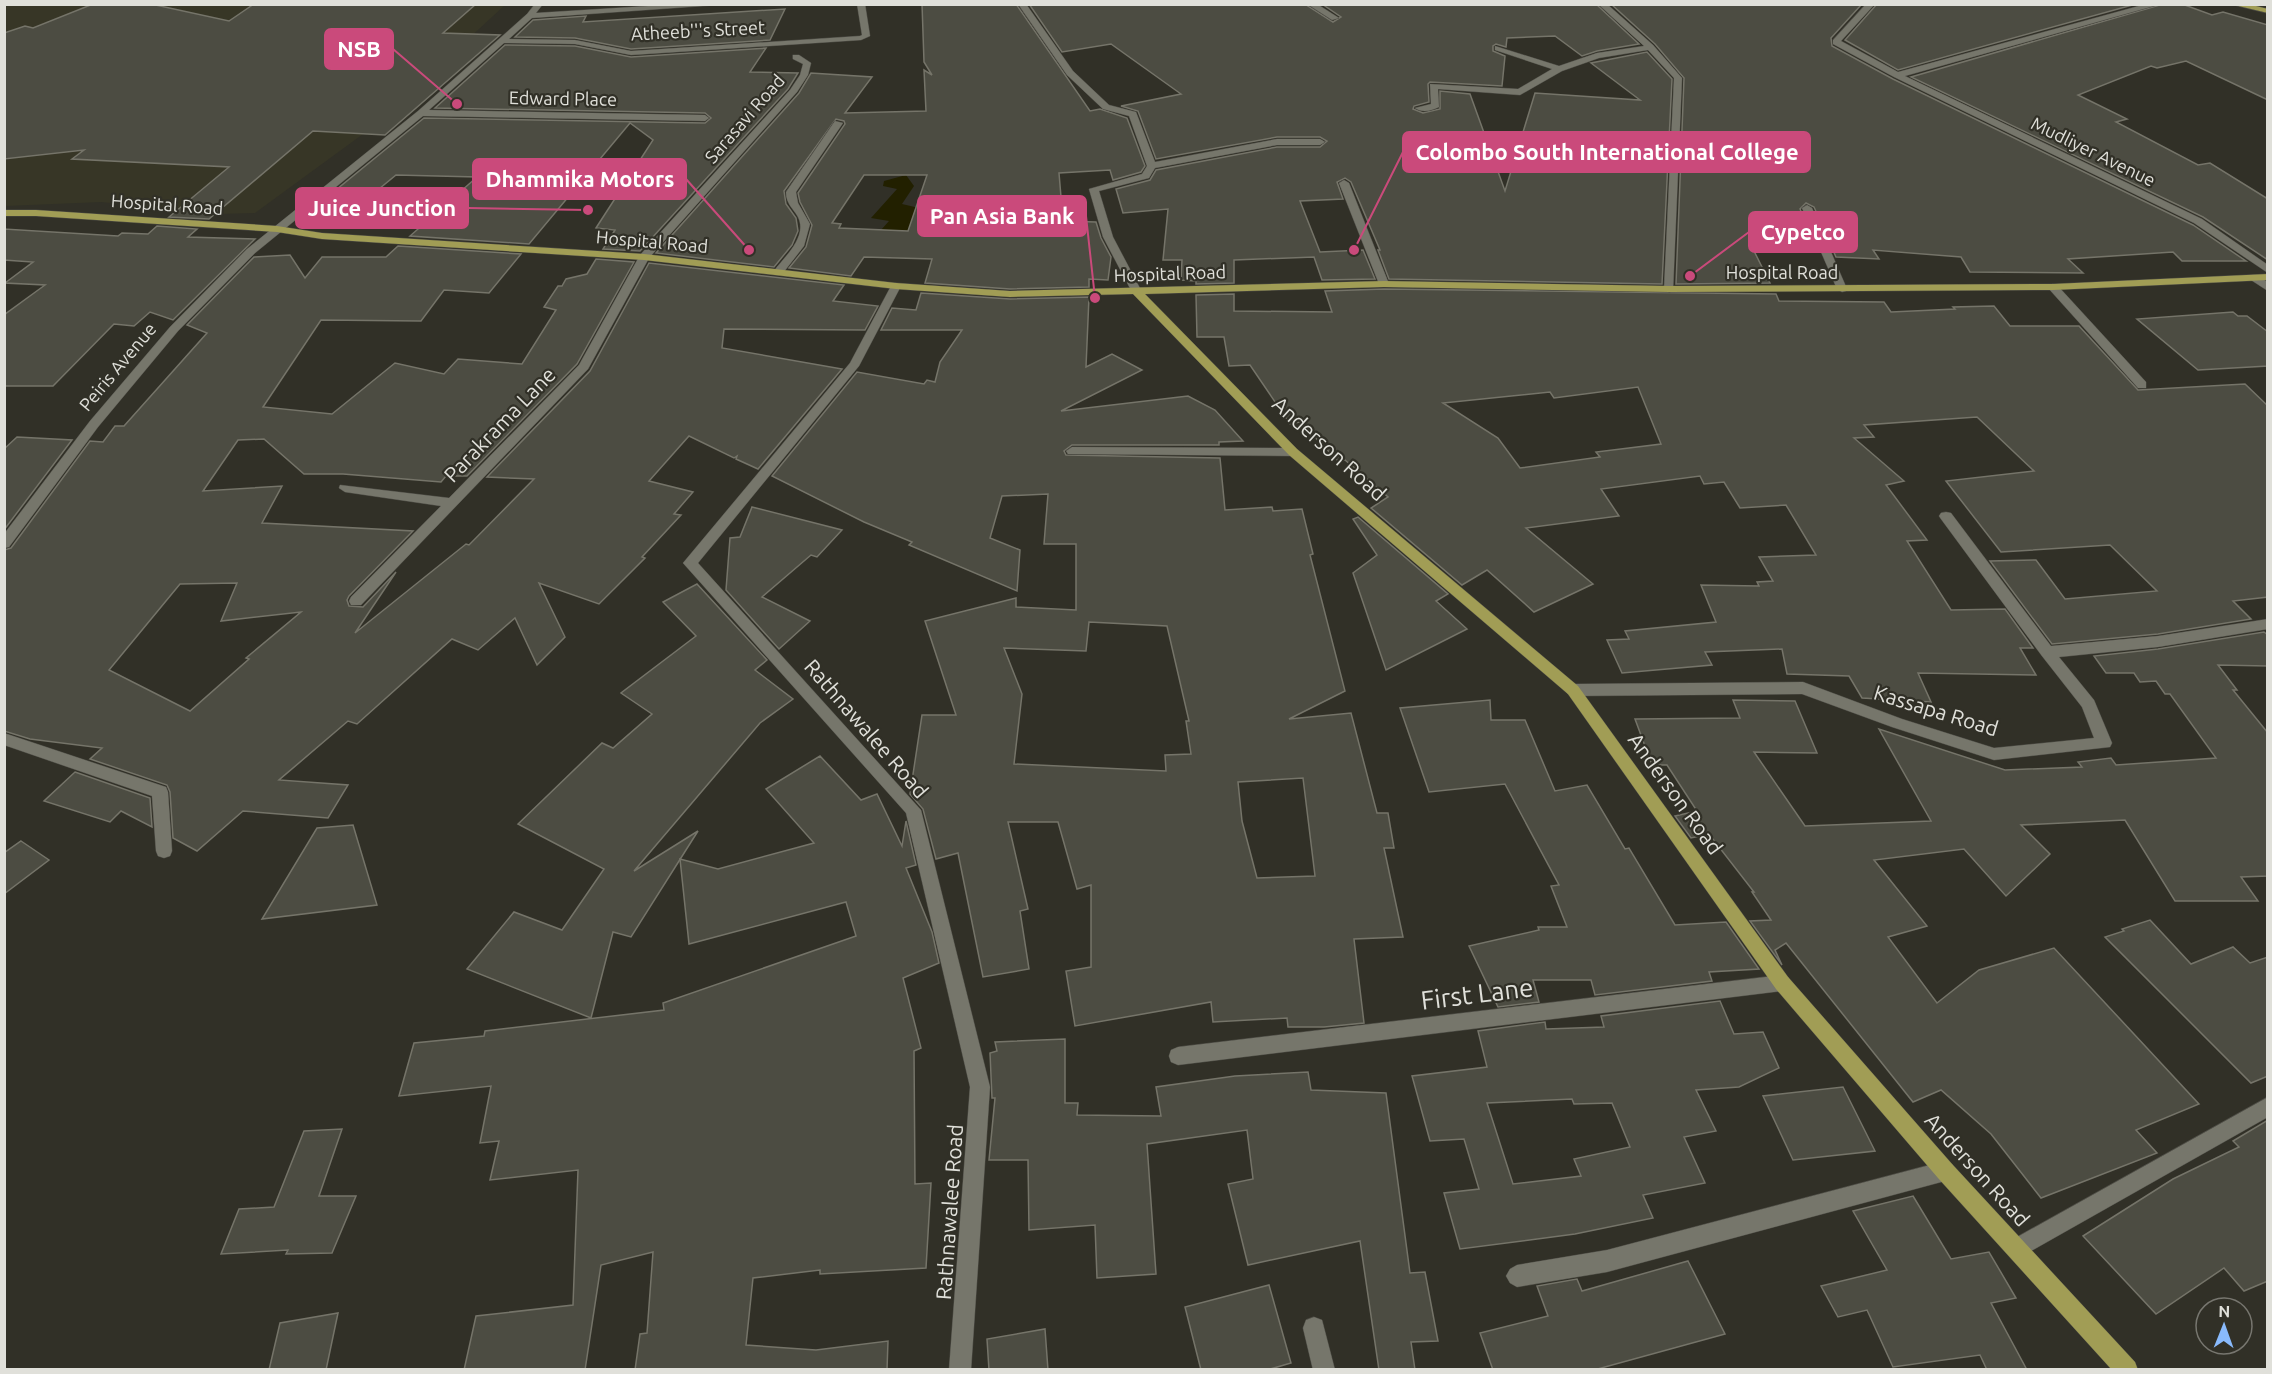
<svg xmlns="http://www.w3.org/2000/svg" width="2272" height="1374" viewBox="0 0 2272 1374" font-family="Ubuntu,sans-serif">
  <rect width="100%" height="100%" fill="#313027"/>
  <!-- built -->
  <polygon fill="#373626" points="4,5 505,5 374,126 255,213 220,214 101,202 5,206"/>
  <!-- water -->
  <polygon fill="#222000" points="906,175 914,186 902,204 919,208 906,235 881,230 889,221 871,218 897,189 883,186 884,181"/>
  <!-- building -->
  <g fill="#4c4c42" stroke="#757469" stroke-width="1.5" fill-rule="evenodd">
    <polygon points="93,4 151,4 229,21 254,4 476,4 443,33 500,35 385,135 313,131 209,219 169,217 229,167 72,159 84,150 4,159 4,33 25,26 33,28"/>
    <path d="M 922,4 L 1016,4 L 1090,111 L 1100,109 L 1127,118 L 1145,166 L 1141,172 L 1113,180 L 1110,170 L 1059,173 L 1063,221 L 1096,222 L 1101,238 L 1111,257 L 1108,280 L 1089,279 L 1089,287 L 1010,289 L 925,283 L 932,259 L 864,257 L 851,276 L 789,268 L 806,247 L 812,225 L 800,202 L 798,193 L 845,124 L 844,121 L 836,119 L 784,191 L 786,204 L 796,218 L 798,231 L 792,245 L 774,267 L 656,253 L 799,93 L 811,73 L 872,77 L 845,113 L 926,111 L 924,70 L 932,75 L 924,62 ZM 864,175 L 927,175 L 908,231 L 839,228 L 841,224 L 832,223 Z"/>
    <polygon points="1029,4 1305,4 1333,22 1341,17 1322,4 1596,4 1639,44 1597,51 1582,56 1555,36 1507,38 1506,47 1496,44 1493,46 1493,51 1505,56 1502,86 1430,82 1428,84 1429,102 1414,106 1413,109 1423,113 1440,109 1440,91 1470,94 1505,191 1535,93 1640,100 1591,63 1647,52 1672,79 1662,284 1389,279 1378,250 1380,250 1351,182 1345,178 1337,182 1343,199 1300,201 1320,252 1363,250 1375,279 1322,280 1314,257 1234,260 1234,283 1196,284 1196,281 1181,280 1182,260 1163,260 1168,209 1123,213 1116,189 1150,180 1156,170 1277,147 1320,147 1327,141 1320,137 1277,137 1156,159 1138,111 1121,106 1181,94 1111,44 1062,52"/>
    <polygon points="1611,4 1862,4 1831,38 1832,46 1893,79 2193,225 2246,261 2182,261 2173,252 2068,259 2083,273 1970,272 1961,257 1873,250 1879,259 1836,257 1814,207 1806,203 1800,209 1817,249 1752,247 1770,283 1676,284 1684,78 1655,44"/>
    <polygon points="1877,4 2136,4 1898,70 1845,40"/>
    <polygon points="2163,4 2182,4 2212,15 2223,12 2268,25 2268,100 2186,61 2157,68 2151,66 2078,95 2127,119 2116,122 2198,165 2210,163 2268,199 2268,260 2203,217 1911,77"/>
    <polygon points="785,9 770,40 631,49 575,38 515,37 533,20 586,16 583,22"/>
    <polygon points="505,45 575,46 631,57 766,48 750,72 798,73 788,89 640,251 603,249 615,230 596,228 653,140 630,123 529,244 410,236 477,177 396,175 368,198 331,194 424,118 705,123 711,118 705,113 435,108"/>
    <polygon points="157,226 197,229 188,237 255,239 173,320 150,312 134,326 114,324 53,386 4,386 4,315 45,285 5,283 33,262 4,260 4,229 118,236 122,233 148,234"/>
    <path d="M 398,246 L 521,254 L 489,293 L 444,290 L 421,321 L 321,320 L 263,407 L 332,414 L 395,363 L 444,374 L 458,359 L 522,364 L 556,310 L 544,307 L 558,286 L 562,286 L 566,279 L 587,274 L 596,259 L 634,262 L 577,364 L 467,476 L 446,476 L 441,482 L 343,474 L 304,474 L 264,439 L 238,440 L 203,491 L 282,486 L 262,523 L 413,531 L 349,596 L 347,600 L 349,606 L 363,607 L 396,572 L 355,633 L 466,544 L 469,545 L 534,479 L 487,477 L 590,371 L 649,263 L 844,285 L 833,301 L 878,306 L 865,330 L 724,329 L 722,348 L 842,369 L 758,469 L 736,459 L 737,456 L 734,458 L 689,436 L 649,481 L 693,492 L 674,514 L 681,515 L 642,557 L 645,558 L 599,604 L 539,583 L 565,637 L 537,665 L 515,618 L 478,650 L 452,639 L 357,724 L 348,721 L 279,780 L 348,785 L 328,818 L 243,811 L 197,851 L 173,838 L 170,792 L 167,785 L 90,759 L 102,748 L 30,739 L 4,731 L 4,550 L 11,548 L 90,441 L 103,442 L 115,426 L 124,426 L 207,333 L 187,325 L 254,257 L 290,255 L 305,278 L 322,257 L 386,257 ZM 237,583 L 221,621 L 301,612 L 246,658 L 249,659 L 190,711 L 109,670 L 180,584 Z"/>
    <path d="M 1384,289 L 1776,294 L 1779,301 L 1884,302 L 1891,312 L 1955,309 L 1953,307 L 1994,306 L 2010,326 L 2079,326 L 2138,390 L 2245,384 L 2268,406 L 2268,597 L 2233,601 L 2251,619 L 2158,634 L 2052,644 L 1990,561 L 2036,560 L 2065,599 L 2157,591 L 2110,545 L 2001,552 L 1946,481 L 2034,471 L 1977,417 L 1864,425 L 1874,437 L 1854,438 L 1904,481 L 1886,485 L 1927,540 L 1907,541 L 1951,610 L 2005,609 L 2033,648 L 2020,648 L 2036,675 L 1918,673 L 1931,702 L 1862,698 L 1849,676 L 1787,674 L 1782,649 L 1705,652 L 1712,665 L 1622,673 L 1607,640 L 1629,639 L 1625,631 L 1716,622 L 1701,585 L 1759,586 L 1757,582 L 1773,581 L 1759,557 L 1816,555 L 1786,505 L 1740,508 L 1724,482 L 1704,484 L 1700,476 L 1601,489 L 1619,516 L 1526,528 L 1593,584 L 1534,612 L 1487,570 L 1462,585 L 1371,508 L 1388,497 L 1345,460 L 1339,462 L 1300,422 L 1290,424 L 1250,365 L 1229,366 L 1224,337 L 1197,337 L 1196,295 L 1234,294 L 1234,311 L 1332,312 L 1325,291 ZM 1638,387 L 1661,444 L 1596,452 L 1600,457 L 1520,468 L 1498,438 L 1443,403 L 1550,392 L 1554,398 Z"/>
    <path d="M 921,293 L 1010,299 L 1089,297 L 1086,367 L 1112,354 L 1142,370 L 1061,411 L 1188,396 L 1215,410 L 1243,441 L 1219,442 L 1219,445 L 1072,445 L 1064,451 L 1066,455 L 1220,458 L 1225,510 L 1272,507 L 1273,511 L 1302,509 L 1313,554 L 1310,555 L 1345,691 L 1289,719 L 1351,713 L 1377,813 L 1388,813 L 1394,848 L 1384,848 L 1403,937 L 1354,939 L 1364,1023 L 1324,1027 L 1288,1027 L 1287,1018 L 1213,1022 L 1211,1002 L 1075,1026 L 1066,971 L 1091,967 L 1091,885 L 1077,889 L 1058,822 L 1008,822 L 1028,909 L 1020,911 L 1029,969 L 983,977 L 958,853 L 936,859 L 923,809 L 910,794 L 922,715 L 956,715 L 925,621 L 1016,598 L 1016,607 L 1076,610 L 1076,544 L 1044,544 L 1048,494 L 1002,496 L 990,538 L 1020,550 L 1017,591 L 909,545 L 912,542 L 864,522 L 772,476 L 857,372 L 924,384 L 927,380 L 935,382 L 940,362 L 962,330 L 881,330 L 892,308 L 916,310 ZM 1089,622 L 1167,626 L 1189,721 L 1186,721 L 1191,754 L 1165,755 L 1166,771 L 1014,764 L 1022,694 L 1004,648 L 1086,651 ZM 1303,778 L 1315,876 L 1257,878 L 1242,821 L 1238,782 Z"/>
    <polygon points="2233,312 2238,316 2247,316 2268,332 2268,366 2198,370 2137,319"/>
    <polygon points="17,437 72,440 4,530 4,449"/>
    <polygon points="752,507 842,530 817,557 811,555 762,597 810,621 779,649 726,590 730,538 740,537"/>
    <polygon points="1358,517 1448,594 1436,601 1467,629 1386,670 1353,573 1377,555 1353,519"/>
    <polygon points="697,584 767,660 755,670 793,699 760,723 634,871 698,831 631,937 613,932 591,1018 467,969 514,912 562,930 604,869 518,824 602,743 613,748 652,714 621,693 696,636 663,602"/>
    <polygon points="2264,632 2268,635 2268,666 2218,665 2237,690 2233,690 2268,733 2268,876 2241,877 2258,901 2175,901 2125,820 2021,825 2050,854 2006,896 1964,849 1874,860 1927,926 1888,937 1937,1003 1979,970 2054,948 2199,1104 2136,1130 2157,1153 2041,1198 1991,1134 1941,1090 1913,1102 1786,943 1775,950 1782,965 1750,921 1771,920 1752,892 1754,892 1709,834 1691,838 1675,816 1697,811 1667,765 1652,765 1635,719 1740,718 1733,700 1795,701 1817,753 1754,752 1805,826 1931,821 1879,729 2005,770 2082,767 2078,762 2111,758 2116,765 2216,758 2170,694 2165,694 2156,681 2140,682 2134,673 2106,673 2094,656 2158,649"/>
    <polygon points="1490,700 1491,720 1525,720 1555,791 1587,785 1625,849 1629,848 1675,925 1726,922 1759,969 1709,972 1712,981 1595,995 1591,980 1533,980 1539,1002 1498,1007 1469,946 1539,930 1538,927 1567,927 1551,886 1559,885 1505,784 1429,792 1400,708"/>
    <polygon points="820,756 861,800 877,794 902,846 906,821 916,865 906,868 932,932 939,963 903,978 921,1048 914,1051 915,1184 931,1183 926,1268 820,1274 820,1270 753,1278 746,1345 816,1350 888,1341 887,1370 635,1370 640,1334 647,1333 653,1252 601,1265 585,1370 464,1370 476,1316 573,1305 578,1170 490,1180 499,1141 480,1143 491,1086 399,1096 414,1043 484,1036 485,1031 664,1010 663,1003 856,936 846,902 689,944 680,859 718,869 814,843 766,789"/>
    <polygon points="75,772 150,798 152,827 121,811 110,822 44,801"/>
    <polygon points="353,825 377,905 262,919 317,828"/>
    <polygon points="21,841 49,860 4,894 4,853"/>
    <polygon points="2150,920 2191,964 2233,947 2250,963 2268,957 2268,1076 2251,1083 2105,937 2124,931 2122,929"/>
    <path d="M 1720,1001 L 1734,1034 L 1763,1032 L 1779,1068 L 1739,1087 L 1696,1090 L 1716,1131 L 1684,1137 L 1705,1183 L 1643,1195 L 1653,1218 L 1575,1234 L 1460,1249 L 1444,1193 L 1479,1189 L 1464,1139 L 1430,1141 L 1412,1076 L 1487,1067 L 1478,1031 L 1545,1022 L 1546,1029 L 1604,1027 L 1601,1016 ZM 1572,1099 L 1574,1104 L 1612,1103 L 1630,1147 L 1574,1159 L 1581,1176 L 1513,1184 L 1487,1103 Z"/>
    <polygon points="1065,1039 1065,1103 1078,1103 1077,1115 1161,1116 1156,1087 1235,1076 1308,1072 1311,1090 1386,1093 1410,1273 1425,1272 1438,1341 1411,1342 1415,1370 1379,1370 1360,1241 1248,1265 1228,1184 1253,1179 1247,1130 1147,1144 1156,1274 1097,1278 1095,1225 1029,1230 1028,1160 989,1160 995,1098 992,1098 990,1053 997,1051 995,1042"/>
    <polygon points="1843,1087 1875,1151 1793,1160 1763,1096"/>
    <polygon points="2268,1120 2268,1281 2244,1291 2224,1268 2156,1314 2083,1236 2173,1179 2239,1147 2233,1141"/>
    <polygon points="342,1129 319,1196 356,1196 332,1253 286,1254 288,1250 221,1254 239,1209 274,1207 304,1131"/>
    <polygon points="1913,1196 1951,1259 1989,1252 2016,1298 1991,1303 2027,1370 1987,1370 1980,1355 1893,1367 1867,1310 1838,1317 1821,1286 1887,1270 1853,1211"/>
    <polygon points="1688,1261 1725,1334 1594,1370 1493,1370 1480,1333 1548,1316 1537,1286 1577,1279 1582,1291"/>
    <polygon points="1269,1285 1291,1363 1267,1370 1201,1370 1185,1307"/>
    <polygon points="338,1313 326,1370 269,1370 280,1323"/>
    <polygon points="1045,1329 1048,1370 989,1370 987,1339"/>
  </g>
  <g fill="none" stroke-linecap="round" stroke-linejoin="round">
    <defs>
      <g id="minor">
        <polygon points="535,4 543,4 536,13 680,4 731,4 532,18 509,39 575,40 631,51 860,36 862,35 857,4 865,4 870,36 861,40 631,55 575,44 504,43 429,110 705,115 709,118 705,121 423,116 255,253 178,331 98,427 9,547 4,548 4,534 90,421 170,327 247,249 418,111 527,14"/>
        <polygon points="1018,4 1026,4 1073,71 1109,105 1136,112 1155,162 1277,139 1320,139 1325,142 1320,145 1277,145 1155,168 1149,178 1099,191 1113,237 1142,292 1141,294 1133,294 1103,237 1089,189 1142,174 1147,166 1129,116 1103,109 1067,75"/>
        <polygon points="1307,4 1317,4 1339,18 1332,20"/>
        <path d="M 1598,4 L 1607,4 L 1653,45 L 1682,78 L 1673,291 L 1669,292 L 1664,289 L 1674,78 L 1648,50 L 1599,58 L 1562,71 L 1520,95 L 1438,89 L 1439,107 C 1432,111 1421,113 1415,108 L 1431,104 L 1430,84 L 1518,89 L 1552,69 L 1495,50 L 1495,46 L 1559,66 L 1597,53 L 1644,46 Z"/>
        <polygon points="1866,4 1875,4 1841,41 1898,72 2146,4 2161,4 1905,76 2202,219 2268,265 2268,273 2194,223 1894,77 1833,44 1833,40"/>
        <polygon points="793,55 799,55 811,63 808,75 797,92 649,258 588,369 361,605 351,605 349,601 351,597 441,506 345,492 339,488 340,485 449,498 579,365 640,255 790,90 800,75 803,64 793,59"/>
        <path d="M 835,121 L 843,123 L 796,192 L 798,203 L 810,224 L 804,246 L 783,273 L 775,273 L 774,271 C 784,257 808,237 798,217 C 793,208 786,204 786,192 Z"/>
        <polygon points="1344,180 1349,183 1389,284 1388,286 1380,286 1379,284 1339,183"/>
        <polygon points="1807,205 1812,208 1847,289 1846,291 1842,292 1837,289 1802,208"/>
        <polygon points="2255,275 2268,282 2268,291 2251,280 2251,276"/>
        <polygon points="896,283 901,286 859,366 698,563 921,810 990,1087 971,1370 949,1370 970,1087 906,813 683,563 850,363 891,286"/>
        <polygon points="2053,284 2057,285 2146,382 2146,388 2138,388 2049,289 2048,287"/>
        <polygon points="1072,447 1293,448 1299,452 1293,456 1068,454 1066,451"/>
        <polygon points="1946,512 1951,513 2051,646 2158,636 2268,619 2268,629 2158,647 2059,657 2094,700 2112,743 2110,747 1994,760 1892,727 1802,694 1573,696 1568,694 1565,690 1568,686 1573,684 1803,682 1902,719 1994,748 2094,738 2082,707 2042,656 1941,519 1939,516 1941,513"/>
        <polygon points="4,733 166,787 168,792 172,851 170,856 164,858 158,856 156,851 152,796 4,745"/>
        <polygon points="1782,975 1788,977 1791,983 1788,989 1782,991 1178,1065 1171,1062 1169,1056 1171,1050 1178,1047"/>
        <polygon points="2268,1097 2268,1117 2024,1255 2017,1258 2010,1255 2007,1248 2010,1241"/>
        <polygon points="1945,1161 1952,1164 1955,1171 1952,1178 1945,1181 1607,1272 1517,1287 1510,1283 1506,1276 1510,1269 1517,1265 1607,1250"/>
        <polygon points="1314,1317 1322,1320 1335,1370 1313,1370 1303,1328 1306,1320"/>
      </g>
      <g id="major">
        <polygon points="2230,4 2248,4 2268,9 2268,13"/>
        <polygon points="4,210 36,210 277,226 322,233 644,254 896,283 1010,291 1384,281 1669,286 2053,284 2268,274 2268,280 2053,290 1669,292 1384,287 1145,294 1297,449 1578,686 1788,977 1952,1164 2135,1362 2138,1370 2112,1370 1938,1178 1776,989 1568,694 1289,455 1133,294 1010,297 896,289 644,260 322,239 277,232 36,216 4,216"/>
      </g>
    </defs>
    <!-- minor casing -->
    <use href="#minor" stroke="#4d4c45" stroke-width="1"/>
    <!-- major casing -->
    <use href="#major" stroke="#4d4c45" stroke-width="1"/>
    <!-- minor -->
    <use href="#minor" fill="#76766b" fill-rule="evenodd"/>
    <!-- major -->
    <use href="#major" fill="#a19d55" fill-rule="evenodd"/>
  </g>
  <g text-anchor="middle" stroke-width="4.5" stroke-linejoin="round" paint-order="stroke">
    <!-- far-street labels -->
    <g font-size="18" fill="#e0e0da" stroke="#313027">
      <text transform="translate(698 31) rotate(-3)" y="6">Atheeb'''s Street</text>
      <text transform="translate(563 99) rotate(1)" y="6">Edward Place</text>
      <text transform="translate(745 119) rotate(-49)" y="6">Sarasavi Road</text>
      <text transform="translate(2093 152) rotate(26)" y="6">Mudliyer Avenue</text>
      <text transform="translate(167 205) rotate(4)" y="6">Hospital Road</text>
      <text transform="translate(652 242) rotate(5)" y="6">Hospital Road</text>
      <text x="1782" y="279">Hospital Road</text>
      <text transform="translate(1170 274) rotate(-2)" y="6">Hospital Road</text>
      <text transform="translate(118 367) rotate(-50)" y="6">Peiris Avenue</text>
    </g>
    <!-- street labels -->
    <g font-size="21" fill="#e0e0da" stroke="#313027">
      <text transform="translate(500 425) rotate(-46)" y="7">Parakrama Lane</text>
      <text transform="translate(1329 449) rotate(42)" y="7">Anderson Road</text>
      <text transform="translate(1936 711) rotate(17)" y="7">Kassapa Road</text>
      <text transform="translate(866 729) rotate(49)" y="7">Rathnawalee Road</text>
      <text transform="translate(1675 794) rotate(54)" y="7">Anderson Road</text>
      <text transform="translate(1977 1170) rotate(48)" y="7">Anderson Road</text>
      <text transform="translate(950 1212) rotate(-86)" y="7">Rathnawalee Road</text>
    </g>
    <!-- near-street labels -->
    <g font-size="26" fill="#e0e0da" stroke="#313027">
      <text transform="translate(1477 994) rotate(-7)" y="9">First Lane</text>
    </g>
  </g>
  <!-- callouts -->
  <path fill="none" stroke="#ca4a7b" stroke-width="2" d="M457 104L393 49M1354 250L1403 152M749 250L686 179M588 210L468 208M1095 298L1086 216M1690 276L1749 232"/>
  <g fill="#ca4a7b" stroke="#313027" stroke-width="2">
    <circle cx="457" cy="104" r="6"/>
    <circle cx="1354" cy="250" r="6"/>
    <circle cx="749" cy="250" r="6"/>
    <circle cx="588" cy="210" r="6"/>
    <circle cx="1095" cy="298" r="6"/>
    <circle cx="1690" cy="276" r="6"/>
  </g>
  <g fill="#ca4a7b" stroke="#ca4a7b" stroke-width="2">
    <rect x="325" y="29" width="68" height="40" rx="6"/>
    <rect x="1403" y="132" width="407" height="40" rx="6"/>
    <rect x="473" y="159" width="213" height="40" rx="6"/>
    <rect x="296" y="188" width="172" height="40" rx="6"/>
    <rect x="918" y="196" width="168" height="40" rx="6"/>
    <rect x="1749" y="212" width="108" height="40" rx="6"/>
  </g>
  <g font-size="22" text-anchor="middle" font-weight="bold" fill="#fff">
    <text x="359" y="57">NSB</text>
    <text x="1607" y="160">Colombo South International College</text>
    <text x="580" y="187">Dhammika Motors</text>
    <text x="382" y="216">Juice Junction</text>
    <text x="1002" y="224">Pan Asia Bank</text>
    <text x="1803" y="240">Cypetco</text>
  </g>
  <!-- border -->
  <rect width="2272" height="1374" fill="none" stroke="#e0e0da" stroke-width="12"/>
  <!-- north arrow -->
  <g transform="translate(2224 1326) rotate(1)"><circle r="28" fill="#313027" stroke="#77766f" stroke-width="1.5"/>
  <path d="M0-4.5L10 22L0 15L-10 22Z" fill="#89bafc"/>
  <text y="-9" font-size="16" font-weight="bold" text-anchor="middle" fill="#e0e0da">N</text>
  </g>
</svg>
